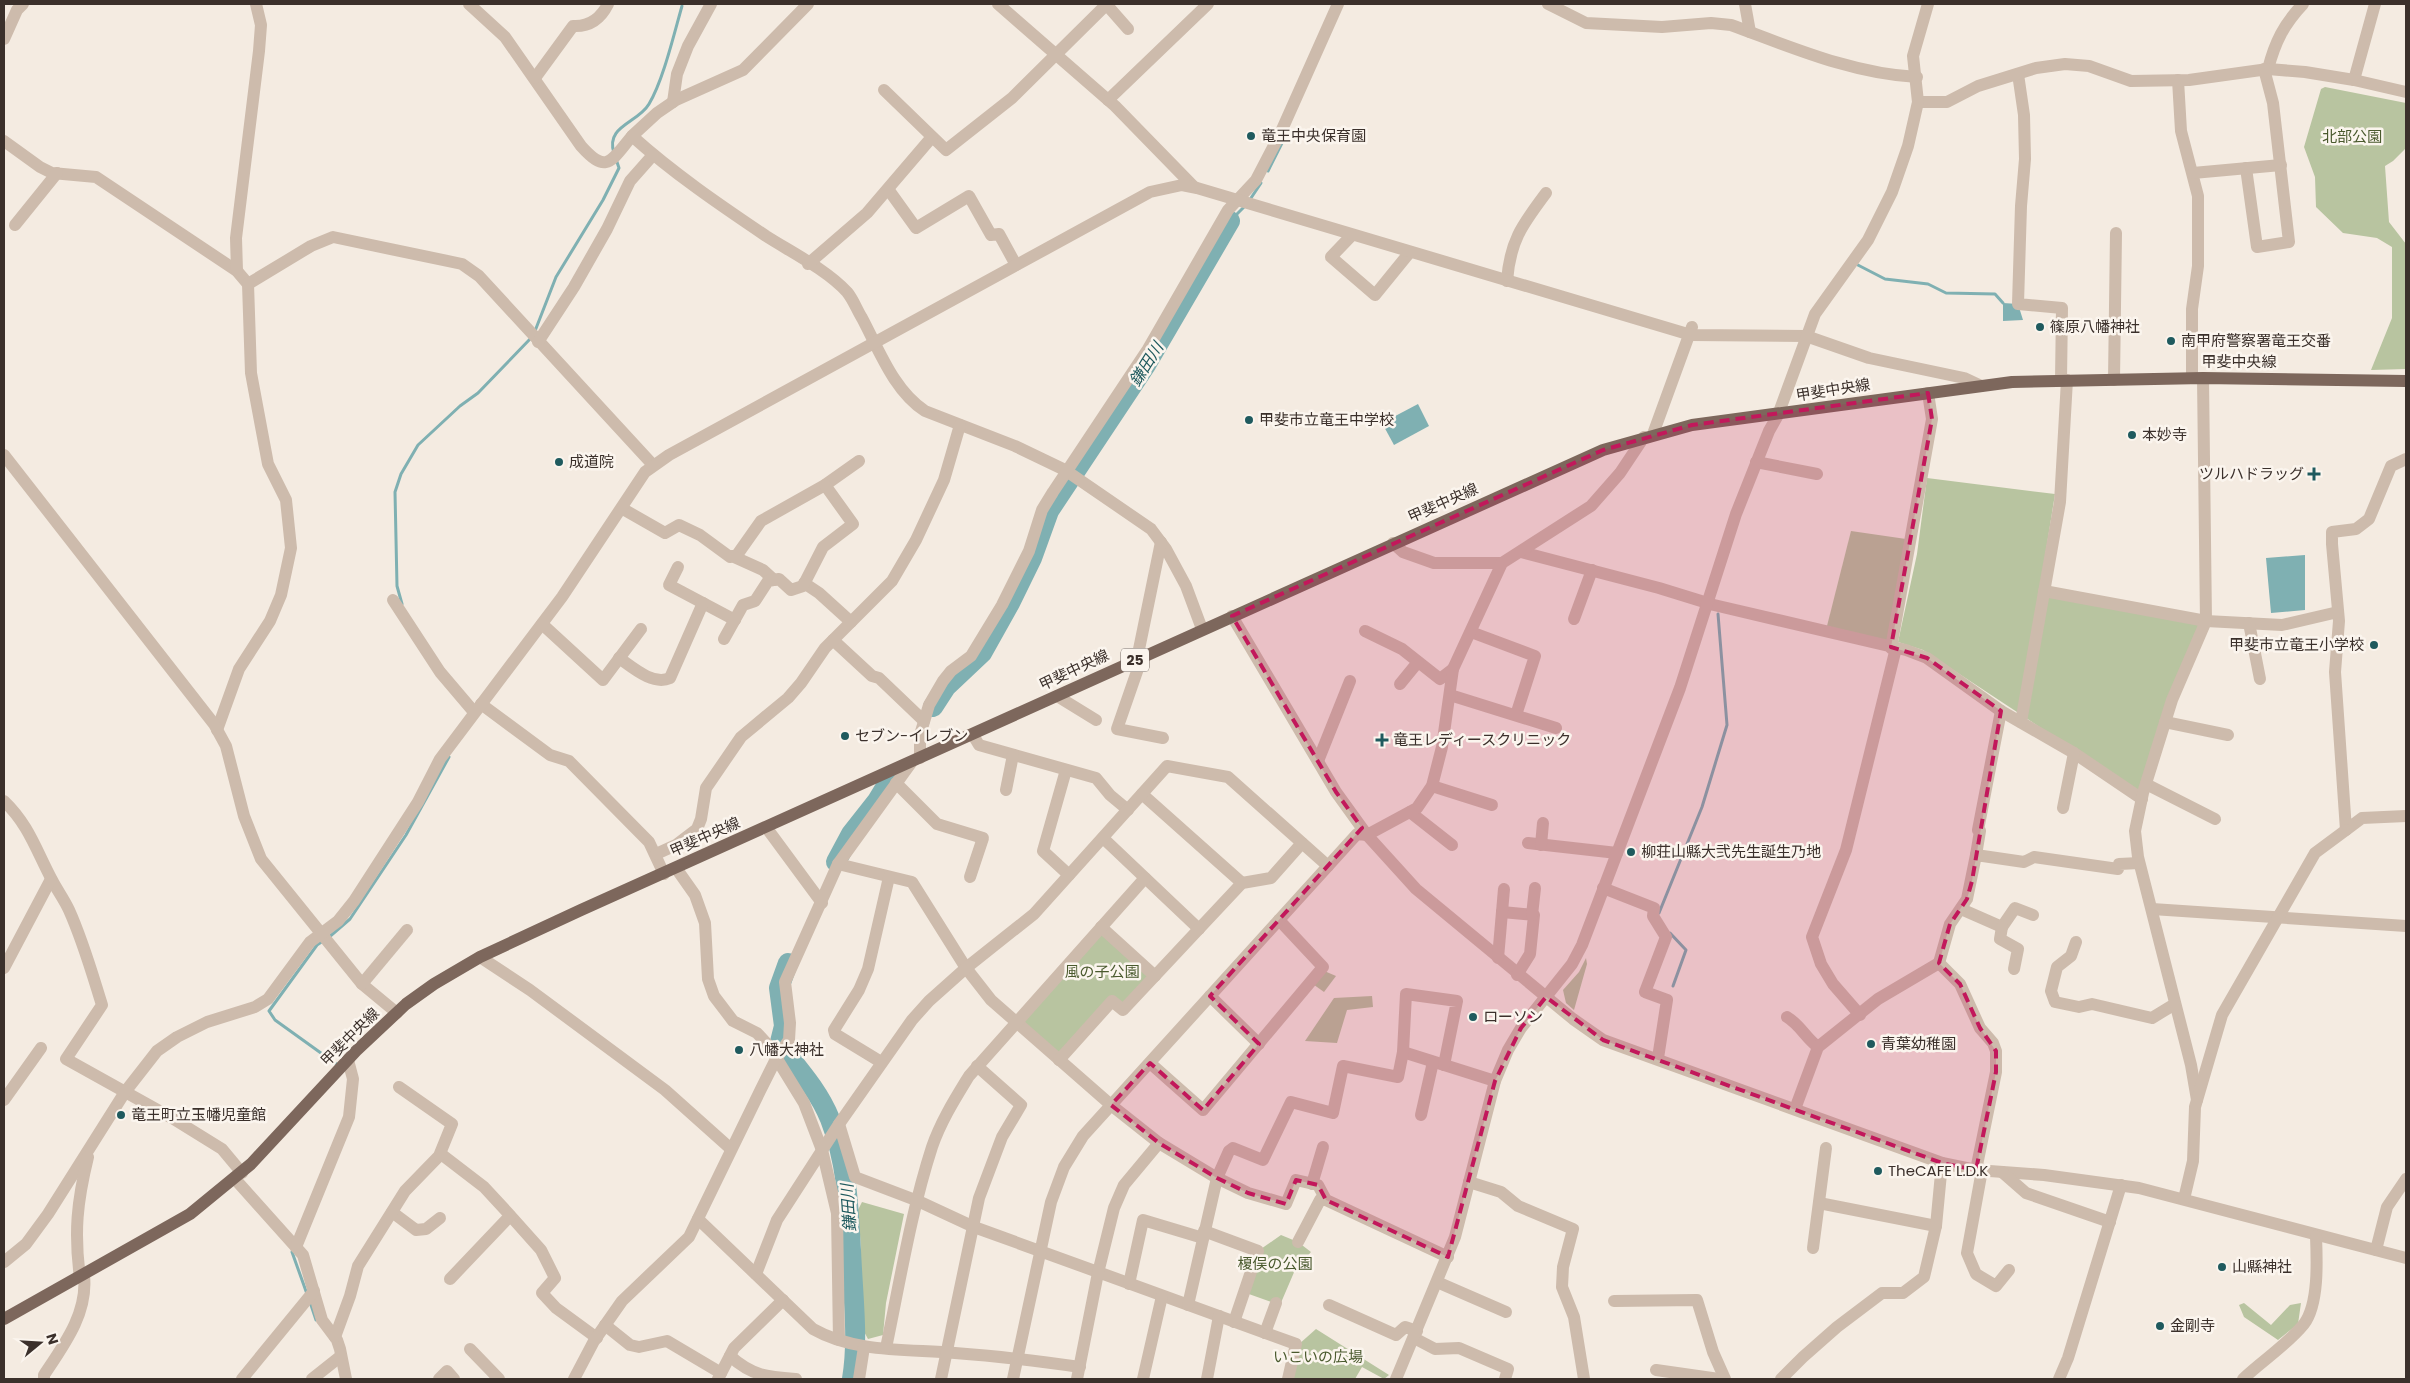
<svg xmlns="http://www.w3.org/2000/svg" width="2410" height="1383" viewBox="0 0 2410 1383" font-family="Poppins,'Noto Sans JP',sans-serif">
  <rect width="100%" height="100%" fill="#f4ebe1"/>
  <!-- green -->
  <g fill="#b8c4a0">
    <polygon points="2325,87 2406,103 2405,149 2393,161 2385,166 2389,222 2406,244 2406,369 2371,370 2392,318 2392,247 2377,238 2343,233 2316,207 2315,177 2304,147 2321,89"/>
    <polygon points="1927,478 2055,494 2020,714 1923,650 1898,642 1917,554"/>
    <polygon points="1851,531 1906,539 1888,642 1827,626"/>
    <polygon points="2045,593 2204,622 2141,795 2023,716"/>
    <polygon points="1099,932 1152,974 1123,1005 1112,999 1059,1057 1018,1021"/>
    <polygon points="1586,958 1587,964 1574,1010 1566,1003 1563,990 1579,972"/>
    <polygon points="1322,970 1336,976 1324,992 1310,982"/>
    <polygon points="1372,996 1373,1007 1347,1010 1337,1043 1305,1041 1334,998"/>
    <polygon points="862,1202 904,1214 886,1303 883,1335 868,1339 861,1326 859,1290 861,1247 858,1210"/>
    <polygon points="1281,1235 1298,1242 1311,1252 1295,1270 1280,1305 1246,1293 1258,1251"/>
    <polygon points="2244,1303 2271,1325 2290,1305 2301,1303 2298,1324 2278,1340 2244,1317 2239,1305"/>
    <polygon points="1316,1329 1389,1375 1384,1379 1362,1367 1355,1379 1290,1379 1298,1345"/>
  </g>
  <!-- water -->
  <g fill="#7fb0b2">
    <polygon points="2003,303 2018,304 2023,320 2003,321"/>
    <polygon points="1418,404 1429,426 1394,445 1382,423"/>
    <polygon points="2305,555 2305,610 2271,613 2266,558"/>
  </g>
  <g fill="none" stroke-linecap="round" stroke-linejoin="round">
    <!-- stream -->
    <g stroke="#7fb0b2" stroke-width="3">
      <path d="M 614,153 C 605,126 638,123 649,104 C 663,81 674,34 682,6"/>
      <polyline points="1268,171 1283,141"/>
      <polyline points="1249,201 1261,183"/>
      <polyline points="1230,221 1245,206"/>
      <polyline points="1854,263 1885,279 1928,284 1946,293 1995,294 2003,303"/>
      <polyline points="535,331 556,277 603,200 619,168 616,159"/>
      <polyline points="402,604 397,586 395,492 401,474 418,445 460,406 478,393 531,338"/>
      <polyline points="1659,913 1702,807 1727,725 1718,614"/>
      <polyline points="1670,933 1686,950 1673,986"/>
      <polyline points="328,938 350,919 406,835 449,757"/>
      <polyline points="323,941 317,945 269,1011 275,1020 339,1066"/>
      <polyline points="293,1248 292,1252 307,1294"/>
      <polyline points="310,1302 316,1320"/>
    </g>
    <!-- river -->
    <g stroke="#7fb0b2" stroke-width="20">
      <polyline points="933,707 946,687 982,653 1010,603 1032,558 1049,511 1146,365 1230,221"/>
      <polyline points="836,862 851,834 877,801 891,778"/>
      <polyline points="780,1042 784,1026 779,988 788,963"/>
      <path d="M 786,1053 C 803,1074 820,1094 830,1119 C 849,1167 849,1218 852,1269 C 854,1306 858,1343 852,1379"/>
    </g>
    <!-- minor -->
    <g stroke="#cdbbac" stroke-width="12">
      <path d="M 469,4 L 505,37 L 581,146 C 607,175 611,161 632,136"/>
      <path d="M 808,4 L 743,70 L 676,100 L 657,113 L 632,136 C 673,173 720,205 766,236 C 791,252 827,270 847,292 C 853,299 857,310 862,318 C 879,350 894,391 925,411 L 1015,446 L 1065,470 L 1151,529 L 1166,549 L 1186,586 L 1202,629"/>
      <polyline points="998,4 1115,106 1194,187"/>
      <polyline points="1106,4 1128,29"/>
      <path d="M 1548,4 L 1586,23 L 1662,27 L 1711,23 L 1731,25 C 1791,47 1853,74 1917,77"/>
      <polyline points="1745,4 1750,32"/>
      <polyline points="4,39 17,10 23,4"/>
      <path d="M 2268,69 C 2275,42 2284,24 2303,4"/>
      <polyline points="2018,74 2024,115 2025,159 2021,206 2018,304 2062,308 2061,380"/>
      <path d="M 535,78 L 573,26 C 590,27 601,18 608,4"/>
      <polyline points="2178,80 2181,131 2198,196 2198,266 2192,309 2192,378"/>
      <polyline points="2354,80 2375,4"/>
      <polyline points="884,90 946,150 1012,98 1107,4"/>
      <polyline points="1108,100 1208,4"/>
      <polyline points="673,102 677,74 688,46 711,4"/>
      <polyline points="1918,102 1947,102 1978,86 2036,68 2065,64 2089,66 2131,81 2189,80 2268,69 2305,72 2354,80 2406,92"/>
      <polyline points="4,141 40,167 52,173 96,177 237,271 248,284 251,373 268,464 286,500 291,548 281,595 270,621 239,669 217,730"/>
      <polyline points="2246,168 2257,247 2289,242 2273,103 2264,69"/>
      <polyline points="2193,173 2281,165"/>
      <polyline points="888,189 916,228 969,196 991,235 999,234 1016,265"/>
      <polyline points="15,225 57,173"/>
      <polyline points="1352,235 1331,257 1375,295 1410,252"/>
      <polyline points="808,264 867,213 932,137"/>
      <polyline points="237,271 236,238 259,51 261,25 256,4"/>
      <path d="M 1507,281 C 1510,240 1523,224 1546,193"/>
      <polyline points="248,284 311,246 333,237 462,264 479,276 653,465"/>
      <polyline points="538,342 574,287 607,229 630,181 653,155"/>
      <polyline points="2114,380 2116,233"/>
      <polyline points="1653,434 1692,327"/>
      <polyline points="4,455 214,724 226,746 244,816 261,859 362,984 397,1013"/>
      <polyline points="2406,459 2391,466 2369,519 2356,529 2332,532 2332,544 2339,621 2335,672 2346,830 2362,818 2406,816"/>
      <polyline points="1756,462 1817,474"/>
      <polyline points="623,509 665,533 679,525 700,535 730,557 737,555 761,521 825,485 859,461"/>
      <polyline points="1393,543 1403,552 1434,563 1502,563"/>
      <polyline points="1521,552 1659,588 1714,605 1906,650 1927,658 2001,711 2074,753 2142,799"/>
      <polyline points="732,556 763,570 774,580"/>
      <polyline points="678,567 669,585 735,620"/>
      <polyline points="804,583 819,593 851,622"/>
      <polyline points="2044,591 2206,621 2282,625 2338,612"/>
      <polyline points="393,600 440,672 474,712"/>
      <polyline points="1232,616 1336,792 1367,835 1416,889 1573,1019 1603,1040 1942,1163 1976,1170 2044,1175 2139,1188 2406,1258"/>
      <polyline points="1574,619 1592,570"/>
      <polyline points="2249,623 2260,679"/>
      <polyline points="542,624 603,680 641,629"/>
      <polyline points="1365,631 1402,649 1440,679 1453,669"/>
      <polyline points="1471,632 1535,656 1516,715"/>
      <polyline points="724,639 743,605 755,601 768,581 779,579 791,590 803,586 823,547 853,524 825,485"/>
      <polyline points="833,640 872,676 879,678 924,721"/>
      <polyline points="1891,648 1932,419 1928,393"/>
      <polyline points="1142,657 1117,729 1163,738"/>
      <path d="M 619,658 C 632,667 653,686 670,678 L 703,603"/>
      <polyline points="1137,659 1161,542"/>
      <polyline points="1400,684 1418,662"/>
      <polyline points="1450,695 1556,728"/>
      <polyline points="1057,696 1096,720"/>
      <polyline points="481,704 550,755 569,761 649,842 664,874"/>
      <polyline points="2021,722 2060,502 2067,380"/>
      <polyline points="2165,722 2228,735"/>
      <polyline points="973,735 979,745 1096,778 1110,795 1128,810"/>
      <polyline points="920,758 920,735 929,705 943,681 951,671 971,656 1002,605 1029,551 1042,510 1053,492 1148,349 1228,210 1256,180 1280,134 1338,4"/>
      <polyline points="1318,761 1350,681"/>
      <polyline points="1066,770 1043,851 1069,875"/>
      <polyline points="896,783 937,824 983,838 970,877"/>
      <polyline points="2146,784 2215,819"/>
      <polyline points="1432,786 1492,805"/>
      <polyline points="1006,790 1013,755"/>
      <polyline points="1142,794 1242,883"/>
      <path d="M 4,801 C 29,825 36,850 52,880 C 57,890 64,899 69,910 C 83,941 92,973 102,1005 L 66,1059 L 172,1118 L 222,1149 L 242,1173"/>
      <polyline points="2063,808 2074,753"/>
      <polyline points="1410,812 1452,845"/>
      <polyline points="766,827 822,903"/>
      <polyline points="1103,838 1199,929"/>
      <polyline points="1528,843 1617,853"/>
      <polyline points="1541,845 1543,823"/>
      <polyline points="656,854 676,845 697,829 701,819 706,788 741,737 788,698 801,683 825,648 892,581 916,540 944,480 960,425"/>
      <polyline points="1976,855 1980,831 1978,830 2001,711"/>
      <polyline points="838,864 912,882 966,968 991,1000 1111,1105 1159,1143 1217,1178 1248,1193 1286,1204 1296,1180 1318,1185 1326,1200 1448,1257"/>
      <polyline points="676,868 695,895 705,923 708,979 714,996 733,1021 757,1033 769,1046 804,1103 822,1150 837,1213 839,1340"/>
      <polyline points="1603,888 1654,908 1653,916 1666,937 1645,992 1667,1000 1658,1058"/>
      <polyline points="1961,909 2002,927 2015,908 2033,915"/>
      <polyline points="2152,909 2406,926"/>
      <polyline points="1502,912 1534,915 1530,954 1517,975"/>
      <polyline points="1532,915 1535,888"/>
      <polyline points="1101,927 1155,976"/>
      <polyline points="2002,927 2000,939 2018,949 2014,969"/>
      <polyline points="2076,942 2071,956 2057,967 2051,991 2055,1002 2079,1007 2092,1004 2152,1018 2175,1004"/>
      <polyline points="480,957 530,990 665,1090 731,1149"/>
      <polyline points="1498,958 1504,889"/>
      <polyline points="1939,963 1960,984 1980,1028 1993,1043 1996,1051 1996,1072 1976,1170"/>
      <polyline points="4,968 51,879"/>
      <polyline points="362,984 407,930"/>
      <polyline points="1210,996 1259,1044"/>
      <polyline points="1860,1015 1833,984 1821,964 1812,937 1846,850 1896,648"/>
      <path d="M 1787,1017 C 1800,1025 1806,1038 1818,1047"/>
      <polyline points="1403,1052 1495,1081"/>
      <polyline points="1059,1060 1112,1001 1123,1010 1242,883 1271,878 1302,843"/>
      <polyline points="881,1062 835,1034 834,1030 859,990 868,969 889,877"/>
      <polyline points="1150,1063 1203,1110 1323,967 1279,920"/>
      <polyline points="4,1100 41,1048"/>
      <polyline points="2197,1100 2191,1065 2138,857 2135,831 2143,793 2172,700 2206,621 2203,378"/>
      <polyline points="1795,1109 1818,1047 1878,999 1939,963 1950,924 1967,899 1976,855 2024,862 2034,857 2118,869 2119,864 2139,863"/>
      <polyline points="1421,1115 1433,1062"/>
      <polyline points="839,1124 855,1177 918,1201 974,1227 1296,1344 1288,1379"/>
      <polyline points="441,1154 484,1187 508,1213 541,1250 555,1278 542,1293 556,1308 597,1338"/>
      <polyline points="1982,1170 1967,1253 1976,1274 1996,1286 2009,1270"/>
      <polyline points="2002,1172 2026,1193 2110,1222"/>
      <polyline points="235,1179 303,1255 322,1320 337,1340 340,1349 346,1379"/>
      <polyline points="1469,1182 1501,1192 1518,1206 1573,1229 1563,1267 1562,1287 1574,1317 1584,1379"/>
      <polyline points="1312,1184 1323,1147"/>
      <polyline points="2184,1199 2193,1161 2195,1107 2222,1015 2315,853 2346,830"/>
      <polyline points="1819,1203 1936,1226"/>
      <polyline points="392,1212 416,1230 426,1229 440,1218"/>
      <path d="M 698,1219 L 813,1329 C 855,1353 908,1349 955,1353 C 997,1356 1038,1361 1080,1367"/>
      <polyline points="1204,1231 1258,1251 1234,1322"/>
      <polyline points="1298,1242 1320,1200 1326,1200"/>
      <polyline points="296,1247 349,1117 353,1079 348,1060"/>
      <polyline points="1813,1248 1826,1148"/>
      <polyline points="2376,1250 2387,1207 2406,1179"/>
      <polyline points="4,1262 26,1244 48,1214 125,1092 157,1051 177,1037 207,1022 255,1007 268,999 310,942 338,921 354,901 418,802 440,759 562,597 645,472 669,455 1150,192 1182,185 1197,188 1691,335 1806,336 1869,358 1964,378 1981,386"/>
      <polyline points="756,1274 777,1220 839,1124 912,1020 929,1001 966,968 1034,914 1167,766 1228,777 1328,866"/>
      <path d="M 80,1278 C 74,1232 77,1202 88,1157"/>
      <polyline points="450,1279 510,1216"/>
      <polyline points="1437,1282 1506,1312"/>
      <polyline points="1129,1284 1143,1220 1203,1238"/>
      <polyline points="1614,1301 1697,1300 1713,1352 1725,1379"/>
      <polyline points="1188,1305 1217,1178 1229,1151 1233,1148 1263,1160 1291,1102 1333,1113 1343,1066 1398,1077 1403,1052 1406,994 1457,1001 1444,1065"/>
      <polyline points="1329,1305 1396,1335 1405,1327 1417,1331"/>
      <polyline points="605,1325 630,1345 639,1347 667,1341 721,1373"/>
      <polyline points="1265,1333 1276,1303"/>
      <polyline points="335,1337 350,1296 358,1266 405,1191 439,1156 452,1124 399,1087"/>
      <polyline points="1414,1338 1435,1349 1459,1348 1508,1369 1505,1379"/>
      <path d="M 886,1348 C 900,1281 911,1212 932,1147 C 941,1121 955,1099 969,1076 L 1145,878"/>
      <polyline points="470,1349 499,1379"/>
      <path d="M 730,1356 C 752,1376 768,1377 796,1379"/>
      <polyline points="1656,1370 1719,1379"/>
      <path d="M 44,1379 L 44,1375 C 64,1345 88,1313 84,1276"/>
      <polyline points="242,1379 314,1291"/>
      <polyline points="312,1379 341,1356"/>
      <polyline points="439,1379 447,1371 454,1379"/>
      <polyline points="574,1379 594,1341 622,1301 689,1237 760,1091 776,1059 789,1040 790,1023 785,982 838,864 911,763"/>
      <polyline points="718,1379 734,1348 783,1300"/>
      <polyline points="859,1379 864,1347"/>
      <polyline points="941,1379 979,1198 1002,1137 1021,1105 977,1066"/>
      <polyline points="1013,1379 1051,1202 1064,1167 1083,1136 1357,834 1367,835 1417,808 1432,786 1442,747 1453,669 1502,563 1591,506 1620,473 1644,437"/>
      <polyline points="1077,1379 1098,1273 1114,1208 1124,1185 1159,1143"/>
      <polyline points="1143,1379 1162,1296"/>
      <polyline points="1207,1379 1219,1316"/>
      <polyline points="1396,1379 1455,1237 1495,1081 1508,1050 1521,1028 1572,964 1582,945 1680,688 1736,514 1769,431 1778,415 1815,314 1868,240 1892,192 1908,146 1918,102 1913,56 1928,4"/>
      <polyline points="1781,1379 1803,1357 1837,1327 1882,1293 1903,1293 1924,1277 1936,1226 1942,1163"/>
      <polyline points="2059,1379 2068,1358 2121,1185"/>
      <path d="M 2243,1379 C 2263,1360 2287,1345 2304,1324 C 2319,1304 2317,1260 2316,1236"/>
    </g>
    <!-- major -->
    <polyline stroke="#7d675c" stroke-width="12" points="4,1319 190,1214 251,1164 356,1051 406,1004 434,984 480,957 581,910 1603,450 1692,425 2012,382 2203,378 2406,381"/>
  </g>
  <!-- marked area -->
  <path fill="#c2185b" fill-opacity="0.2" stroke="#c2185b" stroke-width="4" stroke-dasharray="10 6" stroke-linejoin="round" d="M 1928,393 L 1932,419 L 1891,647 L 1927,658 L 2001,711 L 1972,881 L 1967,899 L 1950,924 L 1939,963 L 1960,984 L 1980,1028 L 1996,1051 L 1996,1072 L 1976,1170 L 1942,1163 L 1603,1040 L 1546,997 L 1521,1028 L 1495,1081 L 1448,1257 L 1326,1200 L 1318,1185 L 1296,1180 L 1286,1204 L 1248,1193 L 1217,1178 L 1159,1143 L 1111,1105 L 1150,1063 L 1203,1110 L 1259,1044 L 1210,996 L 1362,828 L 1336,792 L 1232,616 L 1603,450 L 1692,425 Z"/>
  <!-- markers -->
  <g fill="#1f5a5e" stroke="#fbf5ee" stroke-width="2">
    <circle cx="1251" cy="136" r="5"/>
    <circle cx="2040" cy="327" r="5"/>
    <circle cx="2171" cy="341" r="5"/>
    <circle cx="1249" cy="420" r="5"/>
    <circle cx="2132" cy="435" r="5"/>
    <circle cx="559" cy="462" r="5"/>
    <path d="M2311.5 466.5h5v5h5v5h-5v5h-5v-5h-5v-5h5z"/>
    <circle cx="2374" cy="645" r="5"/>
    <circle cx="845" cy="736" r="5"/>
    <path d="M1379.5 732.5h5v5h5v5h-5v5h-5v-5h-5v-5h5z"/>
    <circle cx="1631" cy="852" r="5"/>
    <circle cx="1473" cy="1017" r="5"/>
    <circle cx="1871" cy="1044" r="5"/>
    <circle cx="739" cy="1050" r="5"/>
    <circle cx="121" cy="1115" r="5"/>
    <circle cx="1878" cy="1171" r="5"/>
    <circle cx="2222" cy="1267" r="5"/>
    <circle cx="2160" cy="1326" r="5"/>
  </g>
  <g text-anchor="middle" stroke-width="5" stroke-linejoin="round" paint-order="stroke">
    <!-- shield labels -->
    <rect fill="#fbf5ee" stroke="#756b66" stroke-width="1" x="1121" y="648.5" width="28" height="23" rx="4"/>
    <g font-size="14" font-weight="bold" fill="#3b302b">
      <text x="1135" y="665">25</text>
    </g>
    <!-- poi labels -->
    <g font-size="15" fill="#3b302b" stroke="#fbf5ee" text-anchor="start">
      <text x="1261" y="141">竜王中央保育園</text>
      <text x="2050" y="332">篠原八幡神社</text>
      <text x="2181" y="346">南甲府警察署竜王交番</text>
      <text x="1259" y="425">甲斐市立竜王中学校</text>
      <text x="2142" y="440">本妙寺</text>
      <text x="569" y="467">成道院</text>
      <text x="2304" y="479" text-anchor="end">ツルハドラッグ</text>
      <text x="2364" y="650" text-anchor="end">甲斐市立竜王小学校</text>
      <text x="855" y="741">セブン-イレブン</text>
      <text x="1393" y="745">竜王レディースクリニック</text>
      <text x="1641" y="857">柳荘山縣大弐先生誕生乃地</text>
      <text x="1483" y="1022">ローソン</text>
      <text x="1881" y="1049">青葉幼稚園</text>
      <text x="749" y="1055">八幡大神社</text>
      <text x="131" y="1120">竜王町立玉幡児童館</text>
      <text x="1888" y="1176">TheCAFE L.D.K</text>
      <text x="2232" y="1272">山縣神社</text>
      <text x="2170" y="1331">金剛寺</text>
    </g>
    <!-- park labels -->
    <g font-size="15" fill="#4a5a2e" stroke="#fbf5ee">
      <text x="2352" y="142">北部公園</text>
      <text x="1102" y="977">風の子公園</text>
      <text x="1275" y="1269">榎俣の公園</text>
      <text x="1318" y="1362">いこいの広場</text>
    </g>
    <!-- street labels -->
    <g font-size="15" fill="#3b302b" stroke="#fbf5ee">
      <text x="2239" y="367">甲斐中央線</text>
      <text transform="translate(1833 390) rotate(-9)" y="5">甲斐中央線</text>
      <text transform="translate(1443 503) rotate(-24)" y="5">甲斐中央線</text>
      <text transform="translate(1074 670) rotate(-25)" y="5">甲斐中央線</text>
      <text transform="translate(705 837) rotate(-24)" y="5">甲斐中央線</text>
      <text transform="translate(350 1037) rotate(-45)" y="5">甲斐中央線</text>
    </g>
    <!-- water labels -->
    <g font-size="16" font-style="italic" fill="#1f5a5e" stroke="#fbf5ee">
      <text transform="translate(1146 364) rotate(-58)" y="6">鎌田川</text>
      <text transform="translate(848 1208) rotate(-94)" y="6">鎌田川</text>
    </g>
  </g>
  <!-- border -->
  <rect width="2410" height="1383" fill="none" stroke="#3b302b" stroke-width="10"/>
  <!-- north arrow -->
  <g transform="translate(40 1343) rotate(72)" stroke="#fbf5ee" stroke-width="4" paint-order="stroke">
  <path d="M0-4L9 19L0 12L-9 19Z" fill="#3b302b"/>
  <text y="-8" font-size="14" font-weight="bold" text-anchor="middle" fill="#3b302b">N</text>
  </g>
</svg>
